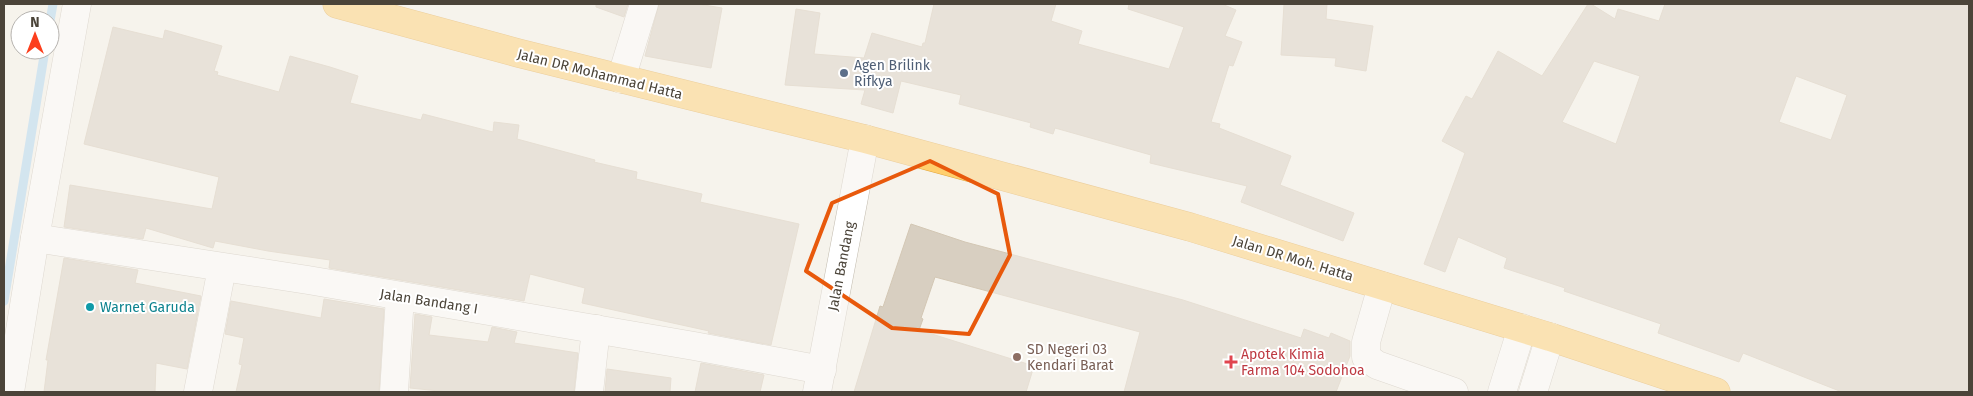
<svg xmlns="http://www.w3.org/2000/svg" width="1973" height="396" viewBox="0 0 1973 396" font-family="'Fira Sans',sans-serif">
  <rect width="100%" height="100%" fill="#f6f3ec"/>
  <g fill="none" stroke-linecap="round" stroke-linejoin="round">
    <!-- stream -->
    <g stroke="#a9d4f2" stroke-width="9">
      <polyline points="50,21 53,4"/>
      <polyline points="4,301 45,50"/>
    </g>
  </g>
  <!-- building -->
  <g fill="#d8cfc1" stroke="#d3c7b4" fill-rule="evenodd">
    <polygon points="596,4 628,4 624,17 596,7"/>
    <polygon points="659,4 698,4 722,8 711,68 645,56"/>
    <polygon points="934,4 1056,4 1051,21 1082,31 1078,44 1169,69 1184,27 1128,9 1129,4 1222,4 1236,10 1225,36 1242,42 1233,66 1229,65 1211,122 1220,124 1219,128 1291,156 1280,185 1354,213 1343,241 1241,202 1247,186 1150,163 1151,155 1055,128 1053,134 1030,127 1031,123 959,104 961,95 901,81 893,113 861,104 865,90 785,85 796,9 820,13 814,54 864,58 872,33 922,47 923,43 925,43"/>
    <polygon points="1284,4 1327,4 1326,19 1373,26 1366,71 1335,66 1336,58 1281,55"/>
    <path d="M 1588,4 L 1591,4 L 1615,19 L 1618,9 L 1659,21 L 1665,4 L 1969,4 L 1969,392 L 1842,392 L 1743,353 L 1739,362 L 1658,333 L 1661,324 L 1564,291 L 1565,288 L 1504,268 L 1507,258 L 1458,237 L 1445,272 L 1424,264 L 1465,153 L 1442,141 L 1466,96 L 1472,99 L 1498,51 L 1542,76 ZM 1594,61 L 1640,76 L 1616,144 L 1562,122 ZM 1796,76 L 1847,95 L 1831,140 L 1779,122 Z"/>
    <polygon points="113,27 163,39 165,30 222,46 214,71 218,72 217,75 279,92 290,56 330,67 358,76 350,103 421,120 423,114 493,132 494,122 519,125 517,139 595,160 594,162 637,172 636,179 702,194 700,202 799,224 771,345 708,333 709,331 582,303 585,288 530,274 524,301 329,268 330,260 268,251 215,241 213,248 146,228 143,239 64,227 70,185 212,209 219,177 84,144"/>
    <polygon points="911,224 965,242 1183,300 1301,338 1304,329 1329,338 1331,333 1350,341 1350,356 1336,392 1124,392 1140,332 935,277 921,318 923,319 919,330 1034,366 1026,392 854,392 880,306 883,307"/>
    <polygon points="64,258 138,270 135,283 201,296 187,369 156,363 155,392 44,392 48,360 46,360"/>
    <polygon points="324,299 384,309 379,392 236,392 242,365 239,364 244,338 225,334 231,301 321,318"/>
    <polygon points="415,314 432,317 429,335 488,342 492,327 517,332 514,343 578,353 574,392 449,392 410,388"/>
    <polygon points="701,363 764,375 760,392 695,392"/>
    <polygon points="607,369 671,378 670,392 605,392"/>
  </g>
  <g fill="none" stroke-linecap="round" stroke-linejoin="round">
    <defs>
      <g id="minor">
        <polyline points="621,79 644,4"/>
        <polyline points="35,238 308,280 694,346 822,370"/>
        <polyline points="1382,286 1366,342 1366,357 1377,365 1454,392"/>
        <polyline points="10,392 35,238 77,4"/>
        <polyline points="198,392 222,268"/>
        <polyline points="394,392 400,296"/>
        <polyline points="589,392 596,329"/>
        <polyline points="817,392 865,139"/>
        <polyline points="1502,392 1522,328"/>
        <polyline points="1533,392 1550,337"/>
      </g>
      <polyline id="highway" points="337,4 518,53 865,139 1190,227 1550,337 1716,392"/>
    </defs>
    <!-- minor casing -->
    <use href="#minor" stroke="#c2bbae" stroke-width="29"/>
    <!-- highway casing -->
    <use href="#highway" stroke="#e0a43c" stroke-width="29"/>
    <!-- minor -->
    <use href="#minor" stroke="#fff" stroke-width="28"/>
    <!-- highway -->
    <use href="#highway" stroke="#ffcf6e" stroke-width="28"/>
  </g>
  <!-- marked area -->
  <path d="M0 0H1973V396H0ZM 930,161 L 998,194 L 1010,255 L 969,334 L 892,328 L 806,271 L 832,203 Z" fill="#f6f3ec" fill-opacity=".55" fill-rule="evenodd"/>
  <path fill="none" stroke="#e8590c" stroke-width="4" stroke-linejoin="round" d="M 930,161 L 998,194 L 1010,255 L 969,334 L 892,328 L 806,271 L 832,203 Z"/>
  <!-- markers -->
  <circle fill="#5c6f8a" stroke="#fff" stroke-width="2" cx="844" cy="73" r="5"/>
  <circle fill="#0f9aa8" stroke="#fff" stroke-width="2" cx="90" cy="307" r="5"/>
  <circle fill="#8d6e63" stroke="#fff" stroke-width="2" cx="1017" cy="357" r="5"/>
  <path fill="#e0444e" stroke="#fff" stroke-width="2" d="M1228.5 354.5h5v5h5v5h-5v5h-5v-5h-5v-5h5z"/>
  <g text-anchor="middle" stroke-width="4" stroke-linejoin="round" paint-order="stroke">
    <!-- service labels -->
    <g font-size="14" fill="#4e5e75" stroke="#fff" text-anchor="start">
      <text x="854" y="70">Agen Brilink<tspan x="854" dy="16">Rifkya</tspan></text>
    </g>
    <!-- street labels -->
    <g font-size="14" fill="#4b4439" stroke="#fff">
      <text transform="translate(600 74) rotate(14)" y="5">Jalan DR Mohammad Hatta</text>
      <text transform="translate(1293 258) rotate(17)" y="5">Jalan DR Moh. Hatta</text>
      <text transform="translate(841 266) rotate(-79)" y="5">Jalan Bandang</text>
      <text transform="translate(429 301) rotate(9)" y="5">Jalan Bandang I</text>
    </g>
    <!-- culture labels -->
    <g font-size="14" fill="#0d838f" stroke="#fff" text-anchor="start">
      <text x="100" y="312">Warnet Garuda</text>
    </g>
    <!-- education labels -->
    <g font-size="14" fill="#785e54" stroke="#fff" text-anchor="start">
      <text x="1027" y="354">SD Negeri 03<tspan x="1027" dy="16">Kendari Barat</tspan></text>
    </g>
    <!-- health labels -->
    <g font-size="14" fill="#be3a42" stroke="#fff" text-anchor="start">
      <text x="1241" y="359">Apotek Kimia<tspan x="1241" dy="16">Farma 104 Sodohoa</tspan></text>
    </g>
  </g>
  <!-- border -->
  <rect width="1973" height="396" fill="none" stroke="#4b4439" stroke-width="10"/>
  <!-- north arrow -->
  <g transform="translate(35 35)"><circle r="24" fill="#ffffff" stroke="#b7b4b0"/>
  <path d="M0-4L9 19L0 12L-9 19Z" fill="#fc3f1d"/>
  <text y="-8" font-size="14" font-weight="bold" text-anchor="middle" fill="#4b4439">N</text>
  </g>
</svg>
